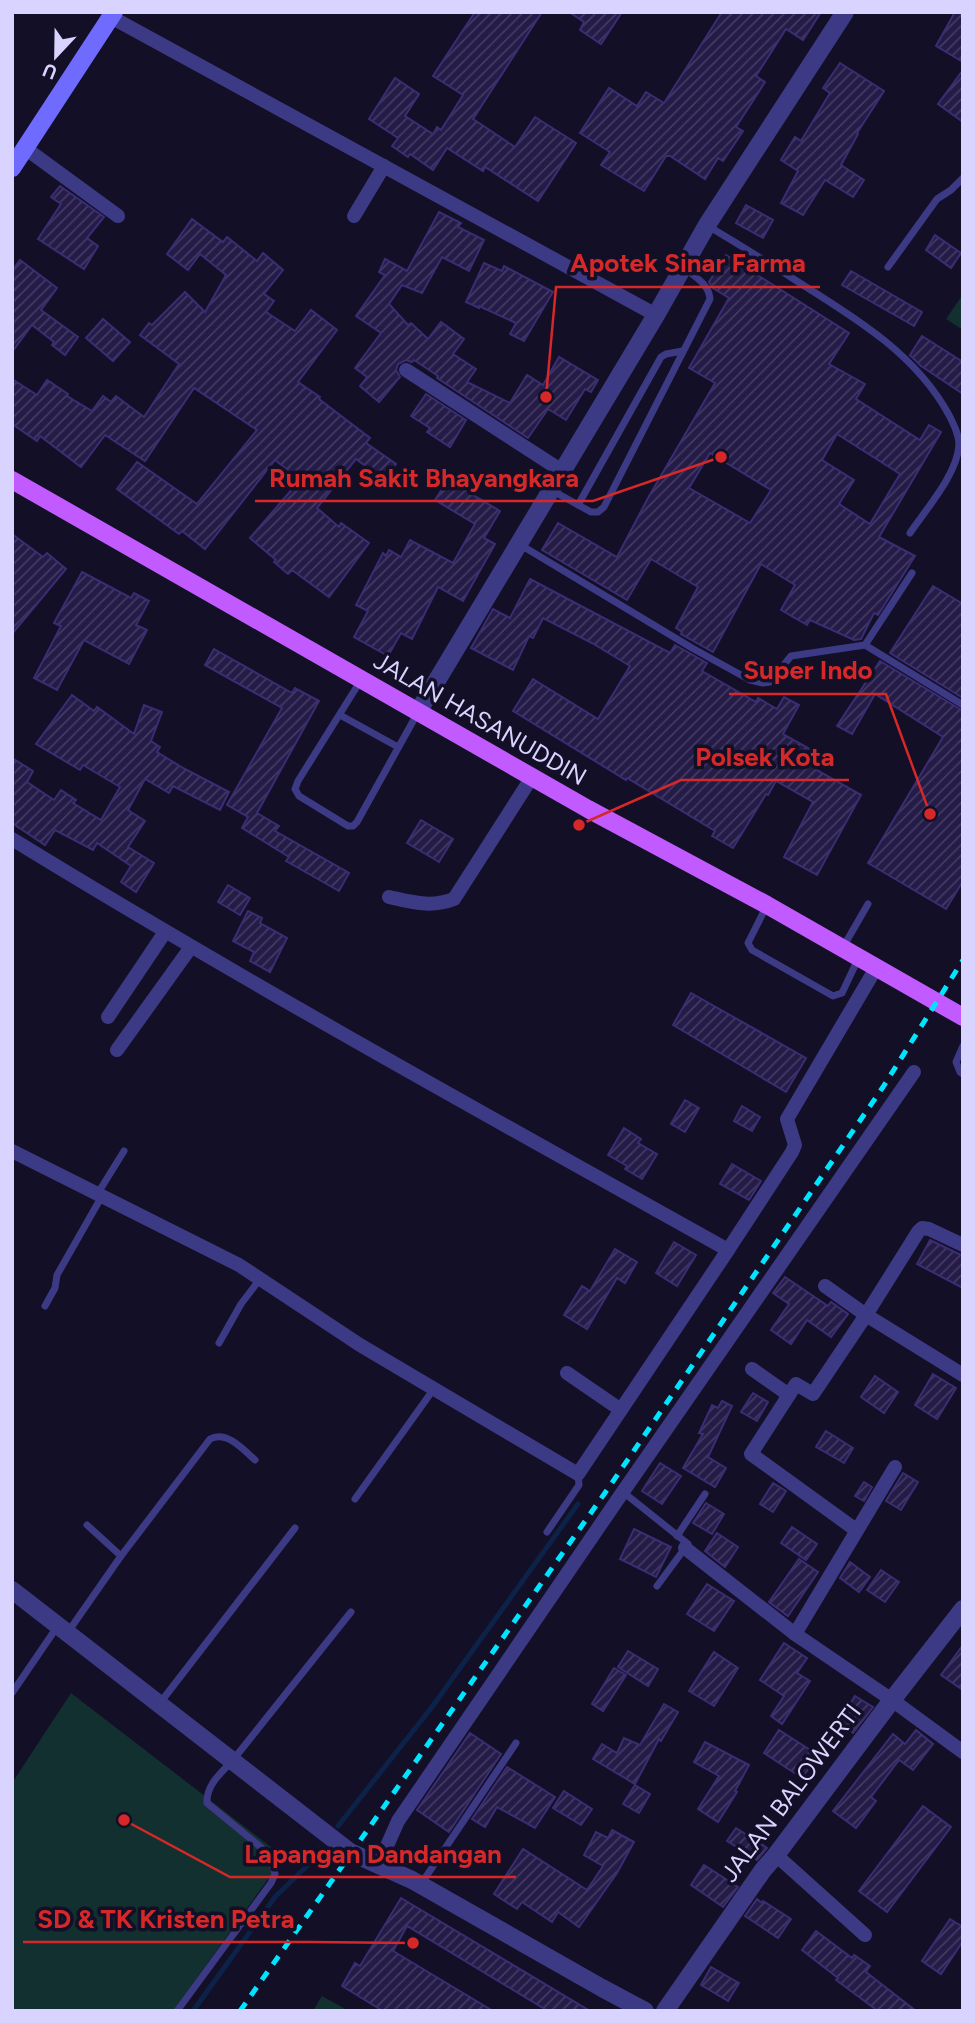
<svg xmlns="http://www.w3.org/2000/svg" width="975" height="2023" viewBox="0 0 975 2023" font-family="Figtree,sans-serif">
  <defs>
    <pattern id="building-hatch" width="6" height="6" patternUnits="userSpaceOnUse" patternTransform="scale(1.75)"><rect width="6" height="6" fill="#241b47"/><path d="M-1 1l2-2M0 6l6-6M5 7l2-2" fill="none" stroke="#433b63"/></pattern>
  </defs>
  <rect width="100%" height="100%" fill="#130f26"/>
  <!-- grass -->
  <g fill="#12302f">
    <polygon points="963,294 963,330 946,319"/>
    <polygon points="71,1693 284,1857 173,2011 12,2011 12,1783"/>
    <polygon points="322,1996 349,2011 313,2011"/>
  </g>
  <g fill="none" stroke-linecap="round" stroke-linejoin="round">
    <!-- stream -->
    <g stroke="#0c2248" stroke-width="5">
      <polyline points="338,1826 432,1707 578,1504"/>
      <polyline points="193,2011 275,1897 310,1863 320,1849"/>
    </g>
  </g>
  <!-- building -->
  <g fill="url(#building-hatch)" stroke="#3b2d73" stroke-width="2" fill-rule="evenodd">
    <polygon points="475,12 542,12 473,119 515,147 535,117 576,143 538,201 485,167 483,171 447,148 433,170 410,154 408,157 392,146 398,138 369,119 395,78 419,94 405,116 433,134 437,127 441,130 463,95 433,76"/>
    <polygon points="569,12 622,12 601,44 580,30 584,22"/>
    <polygon points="722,12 821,12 803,40 786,29 756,76 765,82 736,127 743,131 723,161 718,158 705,179 670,156 666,156 644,191 601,165 610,152 580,133 609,88 637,106 646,92 664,103"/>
    <polygon points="955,12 963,12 963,62 936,46"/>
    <polygon points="840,63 884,91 857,133 858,134 841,165 864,180 853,197 825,180 803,215 781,203 798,171 781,160 795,137 801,141 830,93 823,88"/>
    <polygon points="963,70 963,122 938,104"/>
    <polygon points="60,186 104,217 87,238 98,246 84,269 38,239 61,204 51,197"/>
    <polygon points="746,205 773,220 763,238 736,223"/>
    <polygon points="439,212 461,223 458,227 484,240 469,271 442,257 422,293 402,285 389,304 408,325 411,323 428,339 441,322 464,339 453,354 476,369 467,382 510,403 527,375 543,385 559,357 598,380 591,392 585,389 566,420 548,409 528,438 437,378 438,376 414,360 412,362 406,360 398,364 396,370 400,377 379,402 360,386 367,377 355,368 381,333 356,316 385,275 379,272 385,259 407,271"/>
    <polygon points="192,219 223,242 227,237 257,261 263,253 283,270 264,294 274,301 266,312 295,331 311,310 337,330 298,382 320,397 319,399 370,438 366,443 396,464 384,480 356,459 317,508 339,527 341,523 369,543 329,597 292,570 288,574 274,562 276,560 250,538 300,480 275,460 205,549 182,531 179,534 117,489 137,462 197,504 257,430 194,388 145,461 105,435 81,467 40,436 37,441 12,424 12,379 37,395 47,380 68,394 67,396 92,411 103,396 111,402 116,396 144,417 179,364 140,335 149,323 152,325 185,292 205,312 226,275 200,254 188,270 167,254"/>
    <polygon points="935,235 961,253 951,268 926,250"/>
    <path d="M 726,255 L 849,333 L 829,364 L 865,384 L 856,399 L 920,440 L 929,425 L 941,432 L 879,537 L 915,556 L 878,615 L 874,613 L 861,639 L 854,640 L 810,620 L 807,625 L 781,610 L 795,585 L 761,564 L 713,652 L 681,634 L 682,632 L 676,628 L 698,587 L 651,559 L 627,600 L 542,550 L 558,523 L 617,557 L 648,498 L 715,383 L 689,368 L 729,298 L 713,288 L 709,282 ZM 837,434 L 900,474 L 870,524 L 839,504 L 854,480 L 822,460 ZM 710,453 L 771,490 L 750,523 L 689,488 Z"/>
    <polygon points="20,260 57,288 41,310 78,337 65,355 52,345 54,342 32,325 12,352 12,271"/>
    <polygon points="484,263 502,271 504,266 553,292 524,341 510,334 516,323 479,306 479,308 466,302"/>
    <polygon points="851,271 922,312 914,326 842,285"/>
    <polygon points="103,319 130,342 113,361 86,338"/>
    <polygon points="922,336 963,362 963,394 921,366 910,355"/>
    <polygon points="426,394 466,420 450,447 427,432 430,428 411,416"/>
    <polygon points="448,480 500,511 484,538 495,544 463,601 438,587 412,639 401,633 388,656 354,637 368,611 356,605 383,553 386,556 389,550 401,557 410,540 453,563 475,524 435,500"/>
    <polygon points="12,534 43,557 47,553 66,569 12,634"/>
    <polygon points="82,572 131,598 134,593 149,601 136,625 147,630 129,664 84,640 57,690 34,678 61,626 54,623"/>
    <polygon points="530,579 670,653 675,645 707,663 702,671 756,702 758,698 777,709 784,697 799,705 783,734 824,757 817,770 861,795 817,875 784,857 813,802 776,781 768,795 766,794 733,848 712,836 715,831 627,778 626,780 513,711 533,679 598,719 630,666 592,643 543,618 533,638 529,636 513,670 471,648 493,609 510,618"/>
    <polygon points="933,586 963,604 963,698 890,653"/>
    <polygon points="214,649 292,693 295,688 319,701 257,813 279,826 275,831 349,873 339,891 286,861 289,857 242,828 248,817 227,805 282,708 205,665"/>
    <polygon points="880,661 963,711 963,881 946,909 868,863 943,737 875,694 852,734 837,726"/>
    <polygon points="72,695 94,711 97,707 134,734 144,705 162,712 151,741 160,747 157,752 183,768 229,792 220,810 173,786 169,793 145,779 128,810 145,821 128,847 154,863 136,892 121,882 131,866 97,843 93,850 55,830 45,845 12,823 12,758 33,771 27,782 54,800 61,790 76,800 73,803 101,820 120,787 83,765 80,770 36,744"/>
    <polygon points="421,820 453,839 439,862 407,843"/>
    <polygon points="228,885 250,898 240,915 218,902"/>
    <polygon points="248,911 262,918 260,923 287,938 270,972 250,961 254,952 233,941"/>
    <polygon points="691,993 806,1058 786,1092 673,1025"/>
    <polygon points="685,1100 699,1108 685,1132 671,1124"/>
    <polygon points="742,1106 760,1117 752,1131 734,1121"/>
    <polygon points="624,1128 641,1139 638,1143 657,1154 642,1179 625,1169 627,1166 608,1155"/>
    <polygon points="732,1164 761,1181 749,1200 720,1184"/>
    <polygon points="930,1240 963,1256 963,1288 917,1264"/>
    <polygon points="674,1242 696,1255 677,1286 656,1273"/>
    <polygon points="615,1249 637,1262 625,1283 617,1278 587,1329 564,1315 582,1286 590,1291"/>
    <polygon points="785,1277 828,1306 831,1302 848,1314 831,1337 807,1320 791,1344 771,1330 789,1304 773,1293"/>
    <polygon points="933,1374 956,1388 937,1419 915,1405"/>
    <polygon points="875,1376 898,1392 884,1413 861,1397"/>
    <polygon points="753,1393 768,1402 757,1421 741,1412"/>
    <polygon points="722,1401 732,1406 708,1457 726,1468 715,1487 683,1468 703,1434 699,1433 712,1405 718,1408"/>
    <polygon points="826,1431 853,1448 844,1463 816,1447"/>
    <polygon points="660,1463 681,1476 662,1504 642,1491"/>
    <polygon points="903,1473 918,1482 901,1510 886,1501"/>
    <polygon points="864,1482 872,1487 864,1501 855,1496"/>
    <polygon points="773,1483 786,1491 773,1512 760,1504"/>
    <polygon points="706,1503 724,1514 712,1534 693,1523"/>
    <polygon points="792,1527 817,1544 806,1560 781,1543"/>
    <polygon points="634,1529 671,1547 656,1577 620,1559"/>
    <polygon points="717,1533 738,1547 725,1567 705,1551"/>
    <polygon points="799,1559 818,1572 788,1616 769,1602"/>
    <polygon points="850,1562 870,1577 859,1592 840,1578"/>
    <polygon points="881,1570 899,1582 885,1602 867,1590"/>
    <polygon points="707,1584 734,1601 714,1631 687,1614"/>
    <polygon points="784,1643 807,1658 797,1673 810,1681 782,1724 771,1716 784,1696 760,1680"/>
    <polygon points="963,1645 963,1690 941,1675"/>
    <polygon points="628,1651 658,1669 648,1686 618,1667"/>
    <polygon points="714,1652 738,1668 714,1706 689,1691"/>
    <polygon points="614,1668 626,1675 603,1711 592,1704"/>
    <polygon points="855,1696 873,1707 853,1733 838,1724"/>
    <polygon points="664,1704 678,1712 661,1741 659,1739 635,1784 593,1759 602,1744 617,1753 624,1738 640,1745"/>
    <polygon points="779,1730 818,1755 802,1778 764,1753"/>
    <polygon points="916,1730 933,1744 913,1770 899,1760 871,1797 876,1801 856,1828 833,1811 893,1734 905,1744"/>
    <polygon points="470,1733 501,1754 449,1832 417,1810"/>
    <polygon points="705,1742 749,1765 735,1791 737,1792 718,1822 698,1809 719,1776 694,1762"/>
    <polygon points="507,1767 555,1797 535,1828 497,1807 485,1827 472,1819"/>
    <polygon points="635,1785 650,1794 639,1813 623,1804"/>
    <polygon points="564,1791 592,1809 581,1825 553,1808"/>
    <polygon points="923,1806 951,1827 887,1912 859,1891"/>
    <polygon points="736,1828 767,1848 757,1860 727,1841"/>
    <polygon points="612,1830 634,1842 617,1873 579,1927 558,1912 552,1922 522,1902 517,1909 494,1894 523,1849 587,1890 603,1866 584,1855 596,1832 608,1838"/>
    <polygon points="704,1865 738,1887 723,1907 691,1885"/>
    <polygon points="401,1898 590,2011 548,2011 407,1926 393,1951 493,2011 383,2011 342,1986 355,1963 360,1966"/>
    <polygon points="757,1899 762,1903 763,1901 791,1919 778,1938 745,1916"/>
    <polygon points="950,1919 963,1927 963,1941 941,1974 922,1961"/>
    <polygon points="816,1931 852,1958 854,1955 870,1966 866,1972 916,2011 878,2011 836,1980 838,1978 802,1950"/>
    <polygon points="711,1967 739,1983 728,2001 701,1985"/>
  </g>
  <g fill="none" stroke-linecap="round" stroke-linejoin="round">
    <!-- service -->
    <g stroke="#3d3a85" stroke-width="7">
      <path d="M 708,226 C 740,245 772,265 803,285 C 859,320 917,356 949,415 C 954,425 959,435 959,445 C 957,475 926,509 910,533"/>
      <polyline points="888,267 937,199 951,190 963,178"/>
      <path d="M 553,491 L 591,512 L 598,512 L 604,507 L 710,299 C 709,284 695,277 684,268"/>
      <polyline points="578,505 661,357 666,354 683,351"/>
      <polyline points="519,544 692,648 750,680 763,683 770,682 791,656 865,645 963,705"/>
      <polyline points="865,645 912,573"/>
      <polyline points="361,680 298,781 295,789 299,796 348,826 353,826 357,822 417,714"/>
      <polyline points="340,715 398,747"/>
      <polyline points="767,905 748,943 752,950 833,996 842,993 858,959"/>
      <polyline points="842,949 868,904"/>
      <polyline points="963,1046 956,1062 960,1072 963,1074"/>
      <polyline points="98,1193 124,1151"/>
      <polyline points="45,1306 55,1288 57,1275 102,1196"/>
      <polyline points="219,1343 241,1304 260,1279"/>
      <polyline points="623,1492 688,1544 657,1586"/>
      <polyline points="355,1499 433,1390"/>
      <polyline points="547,1532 579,1485 578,1474"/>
      <polyline points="677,1536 705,1494"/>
      <path d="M 121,1556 L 210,1439 C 226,1430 243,1449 255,1460"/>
      <polyline points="68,1632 121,1556 87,1525"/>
      <polyline points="12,1693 57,1627"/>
      <polyline points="160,1703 295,1528"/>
      <polyline points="421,1884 516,1743"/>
      <path d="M 177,2011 L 271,1883 L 275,1874 L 270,1857 L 263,1849 L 207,1803 C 206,1785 221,1773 233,1760 L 351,1612"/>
    </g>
    <!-- minor -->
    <g stroke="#3d3a85" stroke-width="14">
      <polyline points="111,17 656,315"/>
      <polyline points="25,148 118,216"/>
      <polyline points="354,216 384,166"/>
      <polyline points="406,370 562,471"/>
      <path d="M 12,839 C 247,983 488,1116 728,1250 L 578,1474 L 360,1345 L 239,1265 L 12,1151"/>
      <path d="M 389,897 C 412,902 431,908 454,899 L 532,777"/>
      <polyline points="108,1017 165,932"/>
      <polyline points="117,1050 191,947"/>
      <polyline points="963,1245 929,1229 922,1228 918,1232 866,1315 963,1375"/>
      <polyline points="728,1250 792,1152 795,1145 787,1119 876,968"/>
      <polyline points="825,1286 866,1315 813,1394 796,1384 751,1454 856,1530"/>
      <polyline points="752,1369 789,1395"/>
      <polyline points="567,1373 621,1410"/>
      <polyline points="685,1548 795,1634 892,1700 963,1752"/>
      <polyline points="795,1634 895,1467"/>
      <polyline points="776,1855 865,1935"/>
      <polyline points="381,1866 386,1848 398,1821 620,1496 914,1072"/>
    </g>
    <!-- tertiary -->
    <g stroke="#3d3a85" stroke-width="18">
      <polyline points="418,712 656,315 707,225 845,12"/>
      <polyline points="12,1590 350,1852 412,1880 602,1988 645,2011"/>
      <polyline points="665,2011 763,1870 776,1855 892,1700 963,1609"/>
    </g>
    <!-- secondary -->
    <polyline stroke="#6f6bff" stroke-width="18" points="12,168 114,12"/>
    <!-- primary -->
    <polyline stroke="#c25bff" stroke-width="18" points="12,480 588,809 767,905 963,1017"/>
    <!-- rail -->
    <polyline stroke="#00e5ff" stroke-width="5" stroke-dasharray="10 9" stroke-linecap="butt" points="240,2011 607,1490 883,1087 963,960"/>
  </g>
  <g text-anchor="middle" stroke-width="7" stroke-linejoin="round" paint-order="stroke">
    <!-- street labels -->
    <g font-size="24" fill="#d9d4ff" stroke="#130f26">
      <text transform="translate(480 719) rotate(30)" y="8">JALAN HASANUDDIN</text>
      <text transform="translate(791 1793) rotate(-53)" y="8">JALAN BALOWERTI</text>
    </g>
  </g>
  <!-- callouts -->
  <path fill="none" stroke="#d62828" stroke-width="2.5" d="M546 397L556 287H820M721 457L593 501H255M930 814L886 694H729M579 825L681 780H849M124 1820L230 1877H516M413 1943L309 1942H23"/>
  <g fill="#d62828" stroke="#130f26" stroke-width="2.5">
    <circle cx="546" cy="397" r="7"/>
    <circle cx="721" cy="457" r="7"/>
    <circle cx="930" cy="814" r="7"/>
    <circle cx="579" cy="825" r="7"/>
    <circle cx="124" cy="1820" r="7"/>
    <circle cx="413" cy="1943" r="7"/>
  </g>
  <g font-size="26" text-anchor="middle" font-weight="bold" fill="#d62828" stroke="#130f26" stroke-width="7" stroke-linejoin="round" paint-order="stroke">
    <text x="688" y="272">Apotek Sinar Farma</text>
    <text x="424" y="487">Rumah Sakit Bhayangkara</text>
    <text x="808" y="679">Super Indo</text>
    <text x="765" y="766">Polsek Kota</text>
    <text x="373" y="1863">Lapangan Dandangan</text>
    <text x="166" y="1928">SD &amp; TK Kristen Petra</text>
  </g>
  <!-- border -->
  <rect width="975" height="2023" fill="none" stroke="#d9d4ff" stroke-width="28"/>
  <!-- north arrow -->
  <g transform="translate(56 56) rotate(202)" stroke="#130f26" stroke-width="5" paint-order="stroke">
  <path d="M0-5L12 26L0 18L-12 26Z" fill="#d9d4ff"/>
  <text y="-10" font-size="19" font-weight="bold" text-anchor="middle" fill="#d9d4ff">U</text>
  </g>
</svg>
